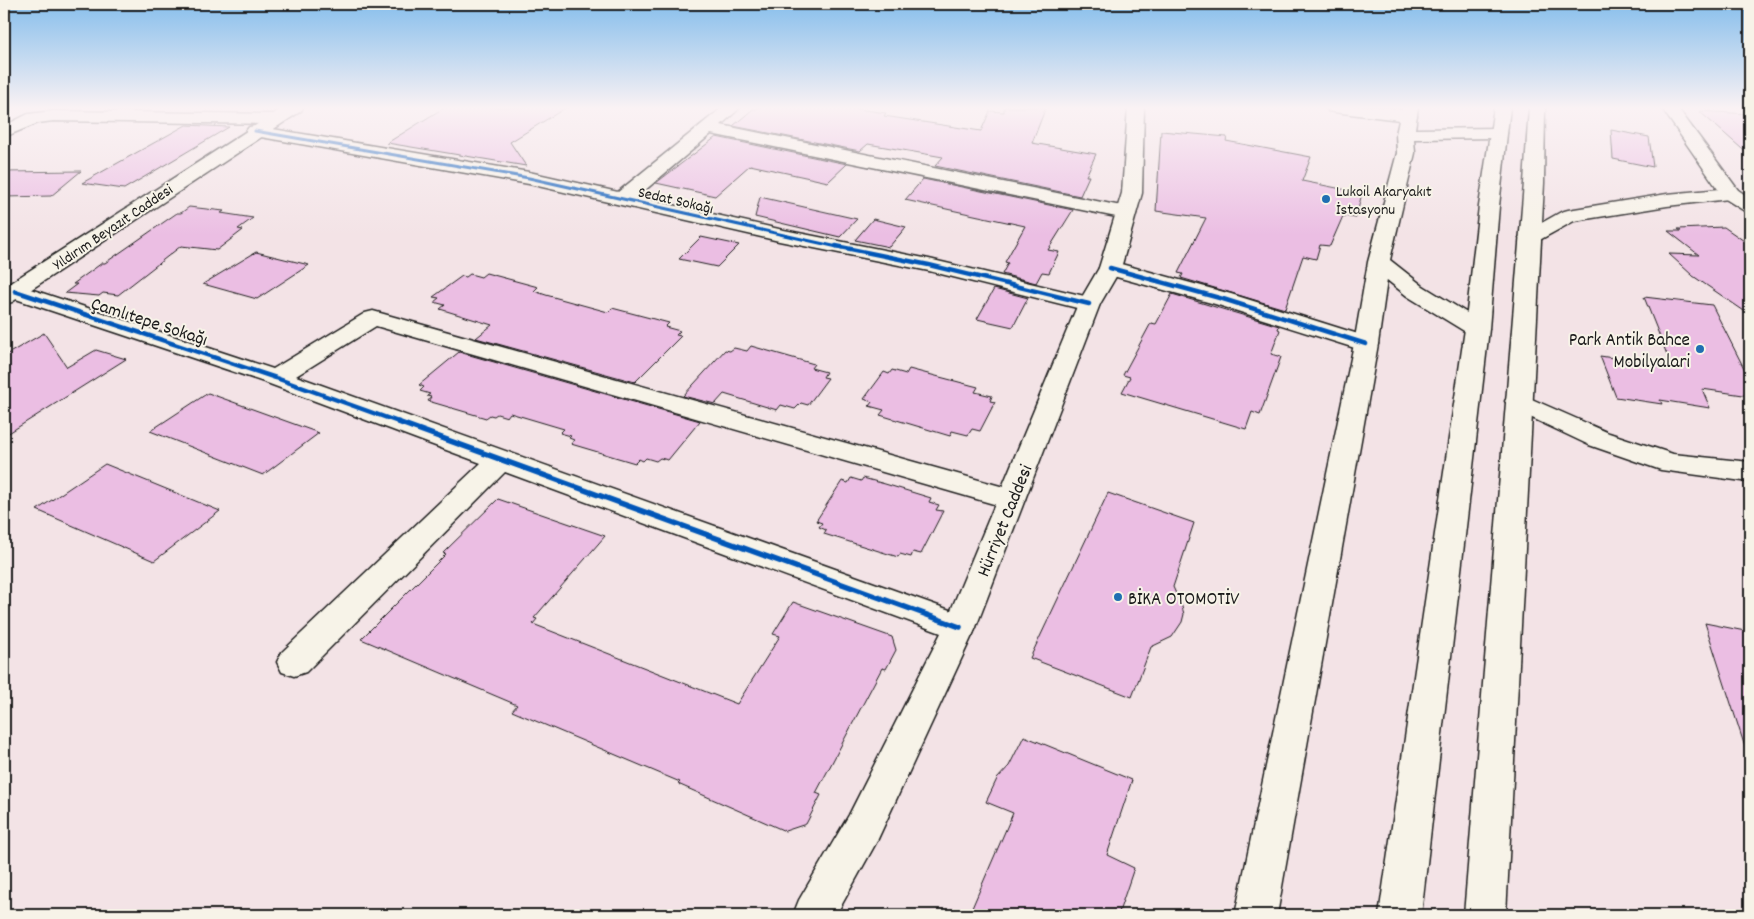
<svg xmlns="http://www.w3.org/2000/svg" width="1754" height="919" viewBox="0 0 1754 919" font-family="Dekko,sans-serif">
  <rect width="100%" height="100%" fill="#f3e3e6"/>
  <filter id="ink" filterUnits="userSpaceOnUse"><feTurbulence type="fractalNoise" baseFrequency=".02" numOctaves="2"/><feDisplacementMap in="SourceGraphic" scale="10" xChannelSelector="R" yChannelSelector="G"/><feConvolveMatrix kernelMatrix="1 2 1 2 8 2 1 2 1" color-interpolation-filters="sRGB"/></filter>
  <g filter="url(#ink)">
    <!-- building -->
    <g fill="#ebbee3" stroke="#1c1c1c">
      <polygon points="445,107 567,107 510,142 526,166 387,143"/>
      <polygon points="759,107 845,107 886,113 884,116 981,131 990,111 1004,112 1004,107 1046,107 1032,143 1096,154 1086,176 1089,176 1080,196 935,166 943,157 868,144 860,151 733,126 753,109 756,109"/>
      <polygon points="1699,111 1750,114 1750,156"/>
      <polygon points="186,125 229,127 124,189 82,183"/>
      <polygon points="1611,130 1649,137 1653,167 1613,159"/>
      <polygon points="1161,131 1227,137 1226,141 1311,157 1302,181 1362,193 1356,218 1343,216 1330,246 1320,245 1316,259 1303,256 1285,309 1181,278 1183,274 1178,273 1206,218 1156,211"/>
      <polygon points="716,137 847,164 828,182 750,165 715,196 656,183"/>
      <polygon points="81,171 51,196 4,197 4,172"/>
      <polygon points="923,179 1073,210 1048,250 1059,252 1049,273 1042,272 1036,283 1002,274 1008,263 1005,262 1025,226 905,200"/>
      <polygon points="760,197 857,219 840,237 755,217"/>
      <polygon points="189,207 224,211 221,213 253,218 238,229 243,230 217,250 181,246 118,295 103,293 99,296 65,293 77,284 73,284 102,263 105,263 177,213 181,213"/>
      <polygon points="873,219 906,227 889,247 855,240"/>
      <polygon points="1724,227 1750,245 1750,315 1693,276 1669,254 1699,255 1668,231 1681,231 1678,229"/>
      <polygon points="701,237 739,245 717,267 679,259"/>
      <polygon points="256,252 309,265 257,299 203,284"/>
      <polygon points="486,273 538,287 534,291 546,295 608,312 612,308 669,323 665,327 680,331 676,335 681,336 635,382 476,338 492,325 440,309 445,305 434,302 439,298 433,297 462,276 466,277 470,274 481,277"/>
      <polygon points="994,289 1028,298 1013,327 977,319"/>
      <polygon points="1172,294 1279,326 1278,329 1280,330 1271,354 1281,357 1260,415 1252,412 1246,429 1122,392 1130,377 1123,375 1151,323 1156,324"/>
      <polygon points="1644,297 1712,305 1750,380 1750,396 1702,389 1710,408 1660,400 1662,404 1616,397 1600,356 1672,367"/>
      <polygon points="44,333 67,367 96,350 126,359 4,436 4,356"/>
      <polygon points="751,346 814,364 811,368 826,372 823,377 828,378 808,405 801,403 795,409 781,405 777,410 724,394 715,404 683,396 725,350 730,351 734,348 747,351"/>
      <polygon points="459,352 700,421 668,460 660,458 656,461 646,458 643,461 639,459 635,463 571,444 574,440 569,438 571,436 560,433 564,429 510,413 507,417 497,414 494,416 490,415 486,418 428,401 431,397 427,396 430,394 420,391 424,387 419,385"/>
      <polygon points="909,369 978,387 975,392 992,396 990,401 995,402 980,431 972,429 968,435 952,431 950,436 880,415 884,410 869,406 872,402 864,399 884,372 889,374 892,370 906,374"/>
      <polygon points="208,393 319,433 263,475 150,431"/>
      <polygon points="105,464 220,511 154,561 37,510"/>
      <polygon points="851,478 861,481 863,478 885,484 931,498 929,502 939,505 936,510 943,511 921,554 913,552 911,557 900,554 898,557 824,534 826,530 819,527 822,523 816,521 842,481 848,483"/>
      <polygon points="1108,493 1194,523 1173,587 1182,607 1184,614 1182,622 1172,637 1151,647 1132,697 1030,658"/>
      <polygon points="498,499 605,536 534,618 537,619 533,624 737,704 780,636 773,634 793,602 892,637 896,650 886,669 882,668 816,793 821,795 806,824 785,831 678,784 680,782 512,711 517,705 361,639 446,554 443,553"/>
      <polygon points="1705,623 1750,632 1750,746 1745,747"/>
      <polygon points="1024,736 1132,780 1107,855 1134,868 1118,915 969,915 1013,813 986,802 997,779 1009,766"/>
    </g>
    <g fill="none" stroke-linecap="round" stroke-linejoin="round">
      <defs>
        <g id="street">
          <polygon points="723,107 741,107 721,125 1126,207 1133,209 1136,213 1133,217 1126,219 711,134 637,197 779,229 929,259 1097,299 1100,304 1097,309 1089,311 929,271 779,241 529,184 255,136 249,135 246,131 249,127 255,126 529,172 618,192"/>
          <path d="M 1326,107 C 1353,104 1387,106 1414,112 L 1417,116 L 1414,120 L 1408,121 L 1334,112 L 1328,111 Z"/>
          <polygon points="53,111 275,114 281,115 284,119 281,123 275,124 53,121 38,123 4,137 4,126 28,114"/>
          <polygon points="1731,188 1738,190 1741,194 1738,198 1667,206 1574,221 1536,242 1529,244 1522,242 1519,238 1522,234 1561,212 1568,210 1667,194"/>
          <polygon points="1110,261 1231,294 1374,339 1378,344 1374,349 1366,351 1358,349 1215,304 1102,273 1099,268 1102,263"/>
          <polygon points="15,284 273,369 365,313 373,311 1011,489 1021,492 1025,499 1021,506 1011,509 376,326 296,376 972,618 976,627 972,636 960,640 505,472 306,672 294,676 282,672 277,662 282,652 481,463 267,383 7,296 4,291 7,286"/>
          <polygon points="1518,393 1609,433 1673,454 1750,462 1750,482 1661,470 1589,445 1509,407 1505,401 1509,395"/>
        </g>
        <g id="secondary">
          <polygon points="284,107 303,107 301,111 12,302 4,304 4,287"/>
          <polygon points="1128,107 1144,107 1142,193 1121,268 1100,304 976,627 877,841 836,915 793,915 799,900 849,815 944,627 1078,304 1099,268 1122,193"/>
          <polygon points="1402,107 1418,107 1415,129 1498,128 1504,129 1507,133 1504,137 1498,138 1414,139 1415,153 1390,260 1423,286 1485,324 1489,329 1485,334 1477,336 1469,334 1407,296 1387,280 1378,344 1277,915 1235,915 1354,344 1368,262 1397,153 1396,134"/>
          <polygon points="1661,107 1677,107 1738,190 1750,198 1750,212 1743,210 1724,198"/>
        </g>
        <g id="highway">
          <polygon points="1494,107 1510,107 1499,206 1489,329 1421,915 1379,915 1465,329 1479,206"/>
          <polygon points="1529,107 1545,107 1544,183 1506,915 1464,915 1524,183"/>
        </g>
      </defs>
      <!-- street casing -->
      <use href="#street" stroke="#1c1c1c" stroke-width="3"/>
      <!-- secondary casing -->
      <use href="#secondary" stroke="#1c1c1c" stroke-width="3"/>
      <!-- highway casing -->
      <use href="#highway" stroke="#1c1c1c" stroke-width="3"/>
      <!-- street -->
      <use href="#street" fill="#f7f3e8" fill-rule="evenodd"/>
      <!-- secondary -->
      <use href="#secondary" fill="#f7f3e8" fill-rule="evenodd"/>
      <!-- highway -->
      <use href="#highway" fill="#f7f3e8" fill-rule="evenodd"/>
      <defs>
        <polyline id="cycleway-far2" points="255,131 529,178 842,248"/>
        <g id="cycleway-far1">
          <polyline points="836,246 929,265 1089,304"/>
          <polyline points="1110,268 1223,299 1366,344"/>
          <polyline points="15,291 276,378 401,423"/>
        </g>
        <polyline id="cycleway" points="398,422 960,627"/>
      </defs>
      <!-- cycleway-far2 casing -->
      <use href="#cycleway-far2" stroke="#f7f3e8" stroke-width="5"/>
      <!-- cycleway-far1 casing -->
      <use href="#cycleway-far1" stroke="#f7f3e8" stroke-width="7"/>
      <!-- cycleway casing -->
      <use href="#cycleway" stroke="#f7f3e8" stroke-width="9"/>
      <!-- cycleway-far2 -->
      <use href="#cycleway-far2" stroke="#0057b8" stroke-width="3"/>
      <!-- cycleway-far1 -->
      <use href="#cycleway-far1" stroke="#0057b8" stroke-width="4.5"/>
      <!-- cycleway -->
      <use href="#cycleway" stroke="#0057b8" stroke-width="5.5"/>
    </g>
  </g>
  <!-- sky -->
  <linearGradient id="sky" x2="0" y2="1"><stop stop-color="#86beec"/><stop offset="0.46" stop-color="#faf2f4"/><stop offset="1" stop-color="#faf2f4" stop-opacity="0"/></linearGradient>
  <rect width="1754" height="235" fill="url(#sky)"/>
  <!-- markers -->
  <g fill="#1f6fb2" stroke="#f7f3e8" stroke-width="2">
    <circle cx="1326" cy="199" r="5"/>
    <circle cx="1700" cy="349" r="5"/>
    <circle cx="1118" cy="597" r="5"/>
  </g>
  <g text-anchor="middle" stroke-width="4" stroke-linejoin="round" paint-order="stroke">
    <!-- far-poi labels -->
    <g font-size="16" fill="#1c1c1c" stroke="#f7f3e8" text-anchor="start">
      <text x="1336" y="196">Lukoil Akaryakıt<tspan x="1336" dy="18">İstasyonu</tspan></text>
    </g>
    <!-- far-street labels -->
    <g font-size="16" fill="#1c1c1c" stroke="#f7f3e8">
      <text transform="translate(676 199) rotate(13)" y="6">Sedat Sokağı</text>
      <text transform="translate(112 226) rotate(-34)" y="6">Yıldırım Beyazıt Caddesi</text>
    </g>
    <!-- street labels -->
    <g font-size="19" fill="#1c1c1c" stroke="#f7f3e8">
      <text transform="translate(150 320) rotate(18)" y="7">Çamlıtepe Sokağı</text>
      <text transform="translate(1003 520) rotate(-68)" y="7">Hürriyet Caddesi</text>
    </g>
    <!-- poi labels -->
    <g font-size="19" fill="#1c1c1c" stroke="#f7f3e8" text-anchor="end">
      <text x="1690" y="345">Park Antik Bahce<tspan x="1690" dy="22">Mobilyalari</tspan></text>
      <text x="1128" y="604" text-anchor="start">BİKA OTOMOTİV</text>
    </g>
  </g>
  <!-- margin -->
  <rect width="1754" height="919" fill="none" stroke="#f7f3e8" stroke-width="20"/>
  <rect x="10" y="10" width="1734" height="899" fill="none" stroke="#1c1c1c" stroke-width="2" filter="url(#ink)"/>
</svg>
